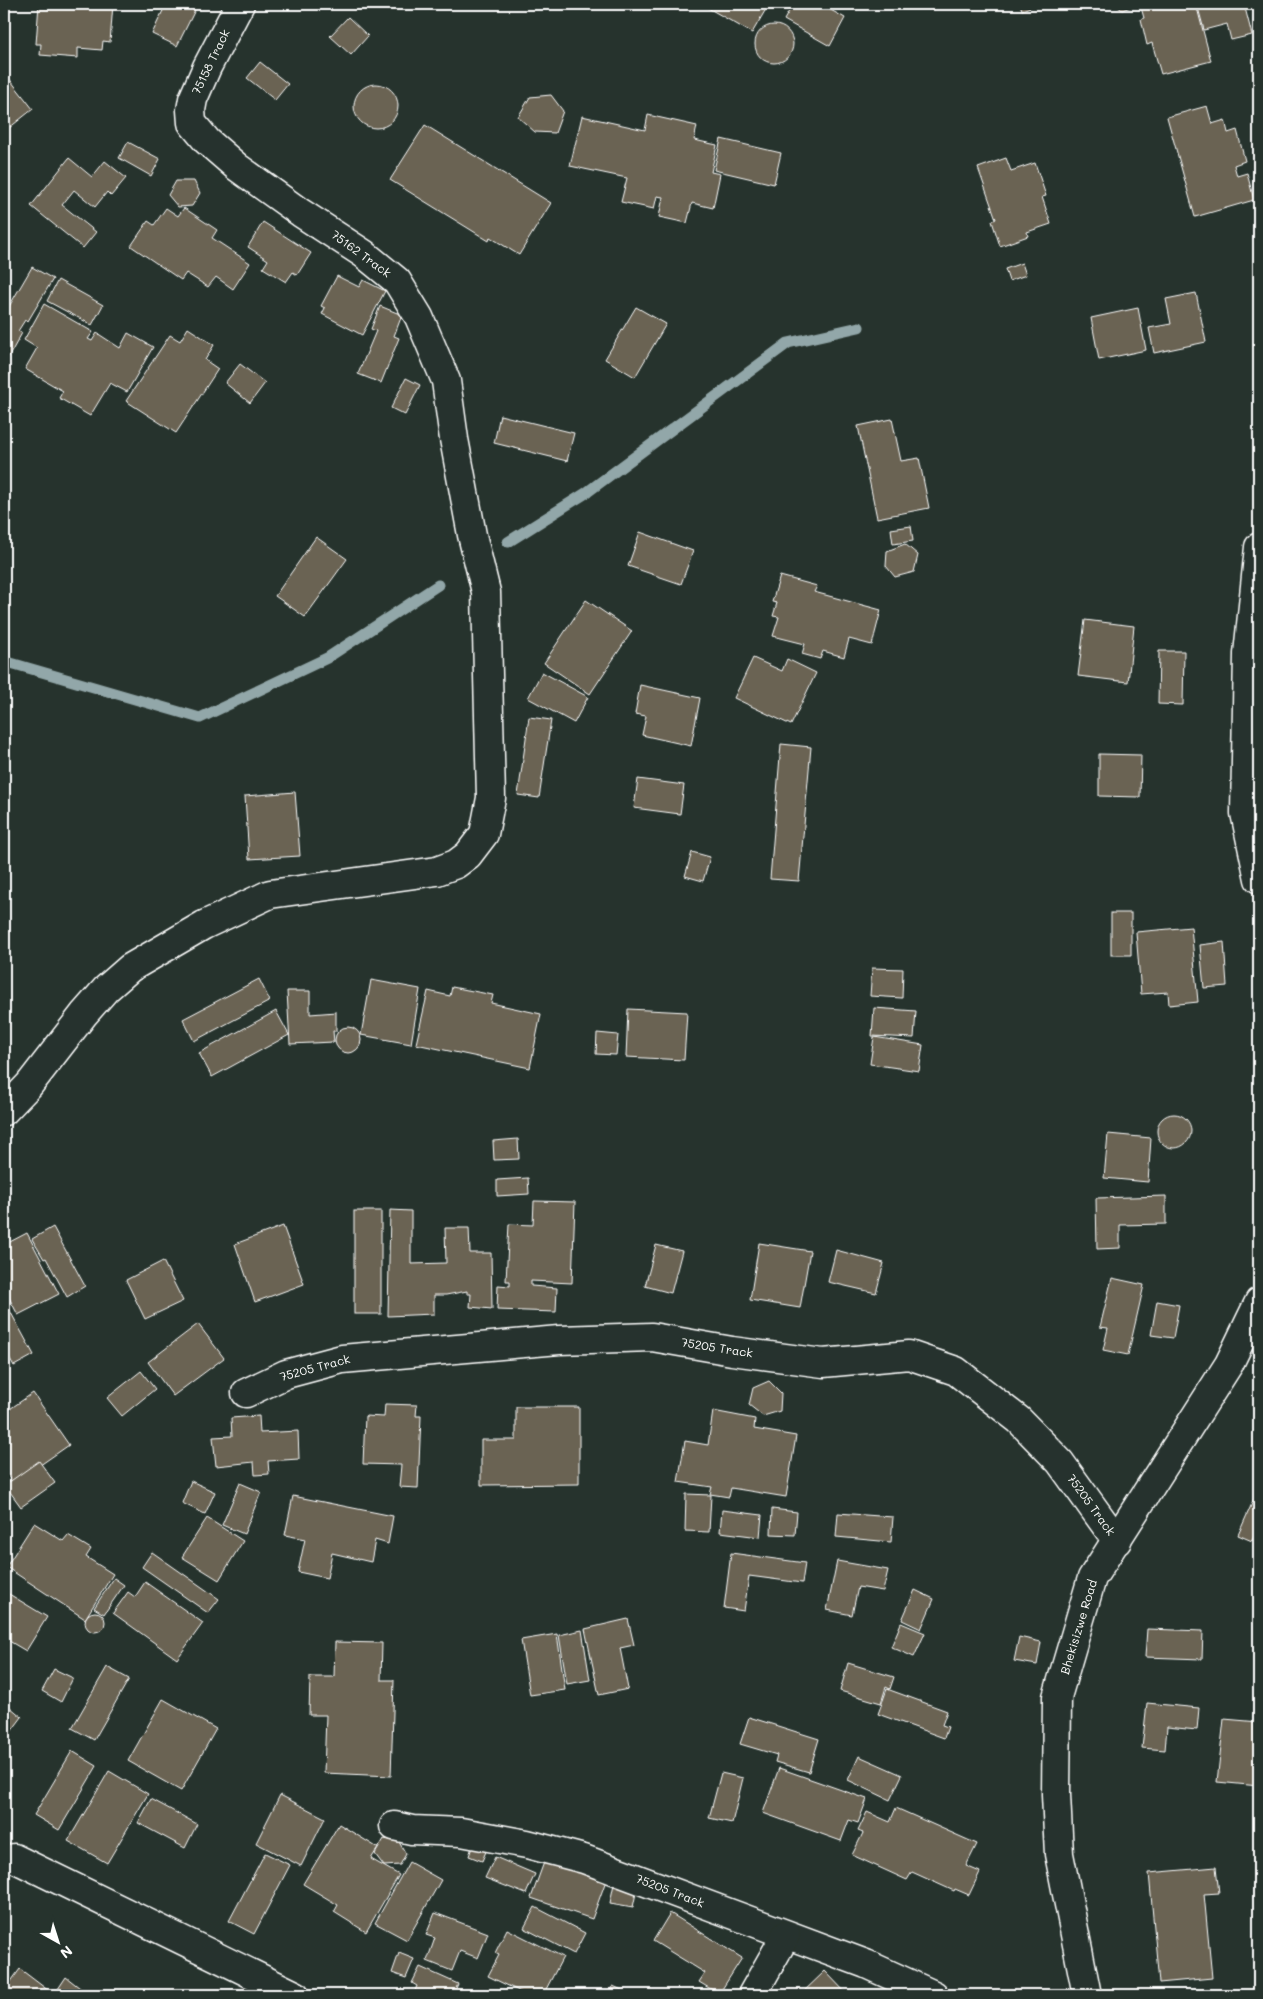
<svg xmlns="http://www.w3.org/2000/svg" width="1263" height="1999" viewBox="0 0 1263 1999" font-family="Mali,sans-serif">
  <rect width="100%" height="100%" fill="#26332d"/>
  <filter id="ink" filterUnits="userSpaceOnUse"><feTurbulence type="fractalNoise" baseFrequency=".02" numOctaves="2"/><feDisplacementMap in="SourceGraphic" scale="10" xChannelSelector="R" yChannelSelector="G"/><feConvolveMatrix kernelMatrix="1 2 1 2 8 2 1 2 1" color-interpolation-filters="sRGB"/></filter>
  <g filter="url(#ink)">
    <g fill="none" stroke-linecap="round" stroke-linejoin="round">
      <!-- stream -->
      <g stroke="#92a7a9" stroke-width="11">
        <polyline points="508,542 586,493 788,343 859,327"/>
        <polyline points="4,661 200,718 327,658 438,585"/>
      </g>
    </g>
    <!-- building -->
    <g fill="#6a6352" stroke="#fff">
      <polygon points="39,4 113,4 110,42 103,41 102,50 78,48 78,58 40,55 41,44 36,44"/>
      <polygon points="166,4 198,4 177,46 152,34"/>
      <polygon points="701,4 769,4 752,33"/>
      <polygon points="793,4 820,4 845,18 830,46 784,20"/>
      <polygon points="1020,4 1039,4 1022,10"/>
      <polygon points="1115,4 1139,4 1122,10"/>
      <polygon points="1140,4 1196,4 1211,61 1161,74 1152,43 1147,45 1141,19 1144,18"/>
      <polygon points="1197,4 1244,4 1252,35 1231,40 1227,24 1204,30"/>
      <polygon points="348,17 368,36 351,55 330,36"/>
      <circle cx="774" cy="44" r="19"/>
      <polygon points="260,62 288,84 275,100 247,78"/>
      <polygon points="4,72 33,109 4,132"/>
      <circle cx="376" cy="106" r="22"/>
      <polygon points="551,95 563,111 555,133 535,132 518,117 530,97"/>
      <polygon points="1207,106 1212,124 1225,120 1228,133 1237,130 1245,161 1234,165 1237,176 1247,173 1254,200 1195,217 1167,117"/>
      <polygon points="648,115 697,126 694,140 717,145 711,172 720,174 713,208 692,203 687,223 659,217 663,197 657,196 654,209 621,202 627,178 570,166 582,116 645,130"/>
      <polygon points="425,125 551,203 519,255 490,237 489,241 390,180"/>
      <polygon points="721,139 781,153 774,184 714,170"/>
      <polygon points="128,142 160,159 151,176 119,158"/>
      <polygon points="69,158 92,177 105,161 126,178 111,196 107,192 95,207 74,190 62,205 96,232 83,248 31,206"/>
      <polygon points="1006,158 1011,171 1035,163 1046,196 1042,197 1051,224 1027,232 1028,236 1000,246 992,221 996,219 978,168"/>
      <polygon points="176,181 194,181 200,193 192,206 178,207 168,195"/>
      <polygon points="166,208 178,216 184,208 217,230 212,238 250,263 233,289 216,277 208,287 186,273 181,280 131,246 148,221 154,225"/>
      <polygon points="263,222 311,253 297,275 293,272 286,282 263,268 268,260 248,247"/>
      <polygon points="1022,263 1026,275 1009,281 1005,269"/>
      <polygon points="32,267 53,279 28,321 25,320 18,331 22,333 4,365 4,315"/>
      <polygon points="337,276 359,287 363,280 385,291 362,335 322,314 325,308 321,306"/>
      <polygon points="58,280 103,305 92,325 47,301"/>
      <polygon points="1196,293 1206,342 1154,353 1149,328 1171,324 1166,299"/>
      <polygon points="44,304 93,332 88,339 92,341 97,333 120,348 128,333 153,347 127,392 110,383 90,416 59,398 63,391 25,369 37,348 24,340"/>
      <polygon points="380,306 402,315 394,336 399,338 381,383 358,374 376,331 371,329"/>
      <polygon points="636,307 666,324 635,377 605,359"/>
      <polygon points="1138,308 1146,350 1099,360 1091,318"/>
      <polygon points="188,328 214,345 205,360 218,369 176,433 126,401 170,335 180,341"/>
      <polygon points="240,364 265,383 250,403 225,383"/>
      <polygon points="406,378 420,385 405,415 391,408"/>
      <polygon points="500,415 574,433 567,461 494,443"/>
      <polygon points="892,419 901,461 919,458 929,508 877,518 858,426"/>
      <polygon points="911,526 913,541 893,544 891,529"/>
      <polygon points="640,532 693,551 681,584 628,566"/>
      <polygon points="316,537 347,559 305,617 275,596"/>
      <polygon points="905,544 918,555 914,572 895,577 886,566 887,551"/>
      <polygon points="780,576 817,586 814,592 881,610 872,645 849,639 844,657 823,651 820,659 802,654 805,644 773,636 779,617 773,616 777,603 772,602"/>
      <polygon points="586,600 632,631 590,694 544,663"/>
      <polygon points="1085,620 1134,626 1128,682 1078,676"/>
      <polygon points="1159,651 1184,651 1183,705 1158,704"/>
      <polygon points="753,658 782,671 787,659 816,673 791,725 734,698"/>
      <polygon points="542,672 588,697 574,723 528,698"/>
      <polygon points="640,685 700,698 691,746 642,735 646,716 635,714"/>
      <polygon points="529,717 551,720 539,798 518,795"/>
      <polygon points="781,744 811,747 799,881 770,879"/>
      <polygon points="1099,754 1141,755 1140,797 1099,796"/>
      <polygon points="638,779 684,785 680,814 634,808"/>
      <polygon points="295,792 300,856 249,859 245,796"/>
      <polygon points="692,852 710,857 703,881 685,876"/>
      <rect x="1111" y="913" width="20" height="42"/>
      <polygon points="1191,927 1198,1002 1169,1005 1168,992 1141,994 1136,932"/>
      <polygon points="1224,942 1227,986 1204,988 1200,945"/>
      <polygon points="872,968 903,969 902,998 870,996"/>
      <polygon points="259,979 270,1001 194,1041 183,1019"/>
      <polygon points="371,980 420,989 411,1044 361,1035"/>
      <polygon points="452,987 493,995 491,1003 541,1014 530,1068 416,1044 428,991 450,996"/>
      <polygon points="287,991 310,991 310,1014 336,1012 336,1031 333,1031 334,1042 290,1044"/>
      <polygon points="874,1008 916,1011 914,1038 872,1036"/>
      <polygon points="628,1009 687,1012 684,1060 626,1057"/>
      <polygon points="276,1011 289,1035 212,1077 199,1053"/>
      <circle cx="348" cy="1040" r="13"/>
      <polygon points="597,1033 618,1035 616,1055 596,1054"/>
      <polygon points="874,1037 923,1045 919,1071 870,1064"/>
      <circle cx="1174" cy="1131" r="17"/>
      <polygon points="1108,1134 1151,1138 1148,1182 1104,1178"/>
      <polygon points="518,1139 519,1159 494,1160 493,1141"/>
      <polygon points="528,1178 529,1194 497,1196 497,1180"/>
      <polygon points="1166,1196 1166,1224 1120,1225 1120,1248 1097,1249 1096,1198"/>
      <polygon points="534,1201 575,1202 572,1283 531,1281 531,1286 557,1288 556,1312 497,1310 498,1285 510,1286 510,1281 506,1281 509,1224 533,1225"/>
      <polygon points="390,1210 411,1211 411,1264 446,1263 445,1228 469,1228 470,1253 491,1253 492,1309 470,1307 471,1294 467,1294 467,1291 446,1295 434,1295 434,1314 388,1316"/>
      <rect x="354" y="1211" width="27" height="103"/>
      <polygon points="283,1226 304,1284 255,1302 235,1244"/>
      <polygon points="53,1227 85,1286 67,1297 46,1258 44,1259 32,1239"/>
      <polygon points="27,1233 59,1294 18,1315 4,1288 4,1245"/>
      <polygon points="759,1243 810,1251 800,1308 750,1300"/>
      <polygon points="656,1245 682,1251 671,1293 645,1286"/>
      <polygon points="836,1250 884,1263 876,1293 828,1282"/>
      <polygon points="163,1261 183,1301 145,1319 126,1280"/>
      <polygon points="1112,1278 1144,1285 1128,1355 1103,1350 1108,1328 1100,1327"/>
      <polygon points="4,1300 34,1355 14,1366 4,1348"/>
      <polygon points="1157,1301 1179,1305 1173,1338 1151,1335"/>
      <polygon points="198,1324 224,1358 173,1396 148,1362"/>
      <polygon points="141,1371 155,1389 122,1416 107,1398"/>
      <polygon points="769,1381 781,1393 780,1411 763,1416 749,1405 753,1388"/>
      <polygon points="33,1393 69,1445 13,1484 4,1470 4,1413"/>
      <polygon points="385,1404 417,1405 416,1416 421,1416 418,1488 399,1487 401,1465 363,1464 365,1416 384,1417"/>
      <polygon points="516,1407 579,1407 579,1484 481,1485 481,1440 516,1440"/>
      <polygon points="713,1411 755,1419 754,1429 796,1436 786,1497 731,1488 729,1497 710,1494 712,1487 678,1482 685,1441 708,1445"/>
      <polygon points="259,1416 260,1433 298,1431 299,1459 268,1461 269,1474 255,1475 254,1462 216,1466 213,1437 232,1436 231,1418"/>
      <polygon points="39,1461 55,1483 21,1507 5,1485"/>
      <polygon points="191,1481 215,1492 205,1514 182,1503"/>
      <polygon points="240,1483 261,1492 244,1534 222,1525"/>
      <polygon points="686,1494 711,1495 709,1532 685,1531"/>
      <polygon points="293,1496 393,1516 388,1544 375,1540 371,1562 332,1553 327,1578 298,1572 305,1539 285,1535"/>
      <polygon points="1254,1499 1259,1501 1259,1524 1252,1541 1238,1535"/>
      <polygon points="772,1509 797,1512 795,1535 771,1534"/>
      <polygon points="722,1510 762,1515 760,1537 720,1532"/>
      <polygon points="838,1513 893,1517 891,1542 836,1537"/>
      <polygon points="207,1518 243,1541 219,1580 182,1557"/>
      <polygon points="34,1523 63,1541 68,1535 91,1549 86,1557 113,1574 85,1619 6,1567"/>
      <polygon points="152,1552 219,1599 208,1613 142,1567"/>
      <polygon points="731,1553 805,1563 802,1583 749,1576 744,1611 724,1608"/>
      <polygon points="837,1561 888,1570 883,1591 858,1587 852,1615 827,1610"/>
      <polygon points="114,1578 124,1585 104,1614 94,1608"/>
      <polygon points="145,1582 203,1623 177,1659 113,1613 128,1592 135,1597"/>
      <polygon points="915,1590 934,1599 921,1629 902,1620"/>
      <polygon points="4,1591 47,1617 26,1651 4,1638"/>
      <circle cx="95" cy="1622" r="10"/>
      <polygon points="628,1619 634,1645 620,1648 628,1689 599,1695 585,1629"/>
      <polygon points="901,1623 925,1633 914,1657 891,1647"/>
      <polygon points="1147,1629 1203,1631 1202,1659 1145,1657"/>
      <polygon points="582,1630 590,1680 567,1684 559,1635"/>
      <polygon points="557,1634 565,1690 530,1695 521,1640"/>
      <polygon points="1019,1637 1041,1642 1037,1665 1014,1661"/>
      <polygon points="335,1642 382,1643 381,1680 394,1680 391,1776 324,1773 326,1715 309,1715 310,1677 334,1677"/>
      <polygon points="848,1663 894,1677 890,1689 886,1687 881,1703 840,1691"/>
      <polygon points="107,1667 129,1679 94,1740 72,1728"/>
      <polygon points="54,1669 73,1678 61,1702 42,1691"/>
      <polygon points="887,1689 947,1711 942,1725 948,1727 944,1738 878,1714"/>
      <polygon points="163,1699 216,1729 181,1791 128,1761"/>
      <polygon points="4,1702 22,1717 4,1741"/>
      <polygon points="1147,1703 1199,1708 1197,1730 1167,1727 1165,1750 1142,1748"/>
      <polygon points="749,1717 819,1739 809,1772 775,1762 777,1755 740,1744"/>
      <polygon points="1224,1719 1259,1722 1259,1786 1217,1782"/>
      <polygon points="72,1751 97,1766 59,1830 34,1815"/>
      <polygon points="859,1756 902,1775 890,1800 848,1780"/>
      <polygon points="779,1768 867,1799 858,1823 849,1820 841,1841 763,1813"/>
      <polygon points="109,1771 148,1794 107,1863 68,1841"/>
      <polygon points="721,1773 743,1778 732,1823 709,1818"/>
      <polygon points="280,1795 325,1818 301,1866 256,1843"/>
      <polygon points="151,1799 197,1824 185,1848 138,1823"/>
      <polygon points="896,1808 977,1844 966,1866 980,1872 969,1895 955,1889 954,1891 912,1872 907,1880 852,1855 863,1833 858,1831 867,1812 890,1822"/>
      <polygon points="339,1824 378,1848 371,1859 399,1875 366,1932 334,1912 338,1905 303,1884"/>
      <polygon points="384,1839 399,1842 406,1854 400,1865 384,1866 375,1854"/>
      <polygon points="473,1844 487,1849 482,1861 469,1856"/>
      <polygon points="265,1853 290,1865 254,1934 229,1921"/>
      <polygon points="547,1854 608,1875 592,1919 531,1898"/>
      <polygon points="495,1857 535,1874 526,1894 485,1878"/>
      <polygon points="409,1862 441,1880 407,1940 375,1923"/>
      <polygon points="1216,1867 1219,1893 1204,1894 1212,1978 1159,1983 1149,1873"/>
      <polygon points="615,1879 638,1884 633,1907 610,1903"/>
      <polygon points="535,1907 585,1933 574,1954 524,1928"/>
      <polygon points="435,1913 488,1933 478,1958 460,1951 452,1971 427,1961 435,1938 426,1935"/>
      <polygon points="670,1913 742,1958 719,1994 699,1982 705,1973 653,1941"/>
      <polygon points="507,1929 563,1957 543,1995 527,1995 488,1976 499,1955 495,1953"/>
      <polygon points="399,1953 414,1959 406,1978 392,1973"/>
      <polygon points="420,1967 458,1984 453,1995 413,1995 417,1986 412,1983"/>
      <polygon points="20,1969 49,1991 45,1995 4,1995 4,1991"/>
      <polygon points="825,1971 848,1995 800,1995"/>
      <polygon points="66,1977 89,1995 54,1995"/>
      <polygon points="613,1986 633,1995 609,1995"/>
    </g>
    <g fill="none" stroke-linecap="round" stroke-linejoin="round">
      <defs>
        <g id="minor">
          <polyline points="1259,547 1248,654 1245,813 1259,879"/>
          <polyline points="4,1111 29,1085 84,1014 106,989 130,968 204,925 270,894 437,871 456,864 468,855 484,834 491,798 486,592 472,535 454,439 446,381 419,317 397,281 364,254 301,213 237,167 207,141 192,123 191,110 193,99 207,67 240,4"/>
          <polyline points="246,1393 286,1374 342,1359 559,1340 652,1337 732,1351 823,1363 909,1355 956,1371 1019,1420 1060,1462 1117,1541"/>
          <polyline points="394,1826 412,1830 461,1832 527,1844 584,1859 866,1964 934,1995"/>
          <polyline points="14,1858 295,1995"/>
          <polyline points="752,1995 786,1935"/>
          <polyline points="1087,1995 1059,1854 1056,1795 1057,1697 1092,1578 1229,1364 1259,1302"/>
        </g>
      </defs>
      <!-- minor casing -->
      <use href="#minor" stroke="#fff" stroke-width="31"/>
      <!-- minor -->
      <use href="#minor" stroke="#26332d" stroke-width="28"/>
    </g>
  </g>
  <g text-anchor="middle" stroke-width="4.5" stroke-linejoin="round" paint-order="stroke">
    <!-- street labels -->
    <g font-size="12" fill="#fff" stroke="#26332d">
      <text transform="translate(211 62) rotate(-64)" y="4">75158 Track</text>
      <text transform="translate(361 254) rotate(36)" y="4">75162 Track</text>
      <text transform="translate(717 1348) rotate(9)" y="4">75205 Track</text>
      <text transform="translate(315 1368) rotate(-15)" y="4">75205 Track</text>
      <text transform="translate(1091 1505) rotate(54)" y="4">75205 Track</text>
      <text transform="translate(1079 1627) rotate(-73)" y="4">Bhekisizwe Road</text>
      <text transform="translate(670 1891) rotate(21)" y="4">75205 Track</text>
    </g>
  </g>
  <!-- margin -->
  <rect width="1263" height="1999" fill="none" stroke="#26332d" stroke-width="20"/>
  <rect x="10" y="10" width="1243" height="1979" fill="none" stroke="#fff" stroke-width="2" filter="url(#ink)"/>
  <!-- north arrow -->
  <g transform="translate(58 1942) rotate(141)" stroke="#26332d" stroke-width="4" paint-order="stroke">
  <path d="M0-4L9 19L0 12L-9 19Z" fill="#ffffff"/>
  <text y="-8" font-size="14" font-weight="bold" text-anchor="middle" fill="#ffffff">N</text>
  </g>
</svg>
